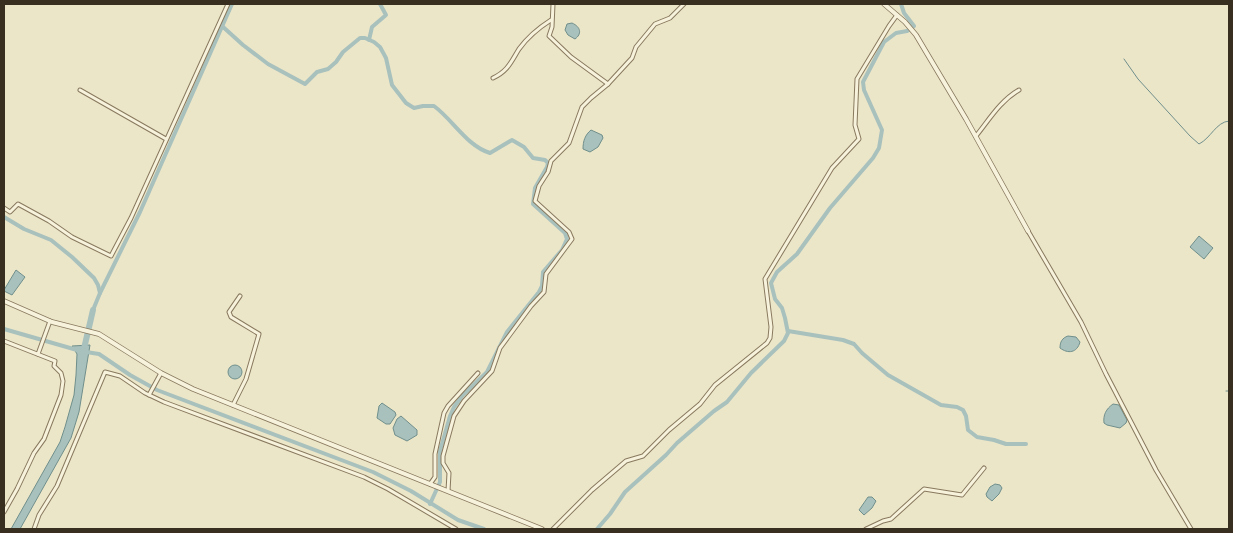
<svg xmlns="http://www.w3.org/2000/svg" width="1233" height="533" viewBox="0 0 1233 533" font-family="'Zilla Slab',serif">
  <rect width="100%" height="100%" fill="#ece6c9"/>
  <!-- water -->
  <g fill="#a9c1bd" stroke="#708f8b">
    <path d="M 572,23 C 581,27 582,34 575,39 L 568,35 L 565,30 L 567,24 Z"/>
    <path d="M 591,130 L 602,135 L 603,138 L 598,147 L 590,152 L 583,149 C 583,141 585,135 591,130 Z"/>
    <polygon points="1199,236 1213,248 1204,259 1190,247"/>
    <polygon points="16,270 25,277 12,295 4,291 4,290"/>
    <path d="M 1068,336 L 1076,337 L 1080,342 C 1077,353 1068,354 1060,348 C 1060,342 1062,338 1068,336 Z"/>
    <polygon points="90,345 79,412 71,438 20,529 11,529 60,442 65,427 74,395 76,375 77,354 72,346"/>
    <circle cx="235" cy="372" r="7"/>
    <polygon points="382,403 395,412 396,415 390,424 386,424 377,418 379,406"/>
    <path d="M 1113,404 L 1119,405 L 1127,420 L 1126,423 L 1120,428 L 1107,425 L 1104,423 C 1103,415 1106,409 1113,404 Z"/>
    <polygon points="401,416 417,430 417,435 407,441 395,435 393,428 397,419"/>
    <polygon points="995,484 1000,485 1002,488 999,494 992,501 987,497 986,494 990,487"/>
    <polygon points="868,497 872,497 876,501 872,508 864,515 859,510"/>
  </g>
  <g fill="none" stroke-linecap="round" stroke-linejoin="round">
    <!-- stream -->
    <g stroke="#708f8b" stroke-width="1">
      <path d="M 1124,59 L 1138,79 L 1190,136 L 1199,144 C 1211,138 1216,122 1229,121"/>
      <polyline points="1226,391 1229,391"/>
    </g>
    <!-- canal -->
    <g stroke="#a9c1bd" stroke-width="4">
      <path d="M 222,26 L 243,45 L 268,64 L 305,84 L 317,72 L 328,69 L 336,62 L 343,52 L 360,38 L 365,38 L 374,42 L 380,47 L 386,58 L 392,85 L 406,103 L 414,108 L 423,106 L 434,106 C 453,120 467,146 490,153 L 512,140 L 524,147 L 533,158 L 545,160 L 548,163 L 547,167 L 535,188 L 533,204 L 565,233 L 567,239 L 562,250 L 543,272 L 542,286 L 539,292 L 507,332 L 487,372 L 462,396 L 454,407 L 450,416 L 440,451 L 440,482 L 430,504"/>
      <polyline points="369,40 372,27 386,15 380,4"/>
      <polyline points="4,217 24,229 51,240 72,257 94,278 98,285 100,293 93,310"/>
      <polyline points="100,293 140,212 232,4"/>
      <polyline points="4,329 77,350"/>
      <polyline points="788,331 843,340 854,344 862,353 888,375 941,405 957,407 963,410 966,416 968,430 977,437 994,440 1006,444 1026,444"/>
      <polyline points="86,352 99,354 130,375 157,390 373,472 411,491 458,520 484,529"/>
      <polyline points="597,529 610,514 625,492 666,455 677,443 714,411 727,402 751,373 784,341 788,333 785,318 782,308 775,299 771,283 777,272 797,254 830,208 873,158 879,148 882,130 864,90 863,82 884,42 896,33 907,31 914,26 904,13 901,4"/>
    </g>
    <!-- river -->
    <polyline stroke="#a9c1bd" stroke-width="6" points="83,353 93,310"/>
    <defs>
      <g id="minor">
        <polyline points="553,4 552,27 549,36 571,57 608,84"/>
        <path d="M 493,78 C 508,71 511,62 519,49 C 527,38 540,27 551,20"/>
        <polyline points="80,90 166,139"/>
        <path d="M 976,136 C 989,120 1000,101 1019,90"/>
        <polyline points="4,208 10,212 18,204 49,221 72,237 111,256 131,218 228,4"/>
        <polyline points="1028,231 1081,322 1106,374 1156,470 1191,529"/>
        <polyline points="4,341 55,361 54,366 61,373 63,381 61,395 44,439 34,453 17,489 4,512"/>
        <polyline points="38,354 50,321"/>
        <polyline points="149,395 161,373"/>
        <polyline points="233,405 246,379 259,334 231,317 229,312 240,296"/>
        <polyline points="430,484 435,477 435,454 444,413 448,406 478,373"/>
        <polyline points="448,491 449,473 443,463 443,456 454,416 464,401 492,371 500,348 531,306 544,292 546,274 572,239 569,232 535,201 539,186 548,172 551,161 569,143 582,107 591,98 608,84 632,58 636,47 655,24 670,18 684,4"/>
        <polyline points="34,529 39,515 57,486 105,372 120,376 145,393 164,402 364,477 388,489 456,529"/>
        <polyline points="553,529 592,490 626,461 643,456 669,430 700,404 715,385 767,343 770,338 771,327 765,279 832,168 859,139 855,125 857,79 889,26 897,15"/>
        <polyline points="866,529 883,521 891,519 924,489 962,495 984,468"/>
      </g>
      <g id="tertiary">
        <polyline points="884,4 905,22 916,35 966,119 1028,231"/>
        <polyline points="4,301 52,322 99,334 161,373 193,389 542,529"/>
      </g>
    </defs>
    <!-- minor casing -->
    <use href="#minor" stroke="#88795e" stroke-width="5"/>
    <!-- tertiary casing -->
    <use href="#tertiary" stroke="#88795e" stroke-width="5.5"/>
    <!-- minor -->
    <use href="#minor" stroke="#f7f2dc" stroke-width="3"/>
    <!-- tertiary -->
    <use href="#tertiary" stroke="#f7f2dc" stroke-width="4"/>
  </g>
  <!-- border -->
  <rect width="1233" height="533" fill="none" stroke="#392f21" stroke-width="10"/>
</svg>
